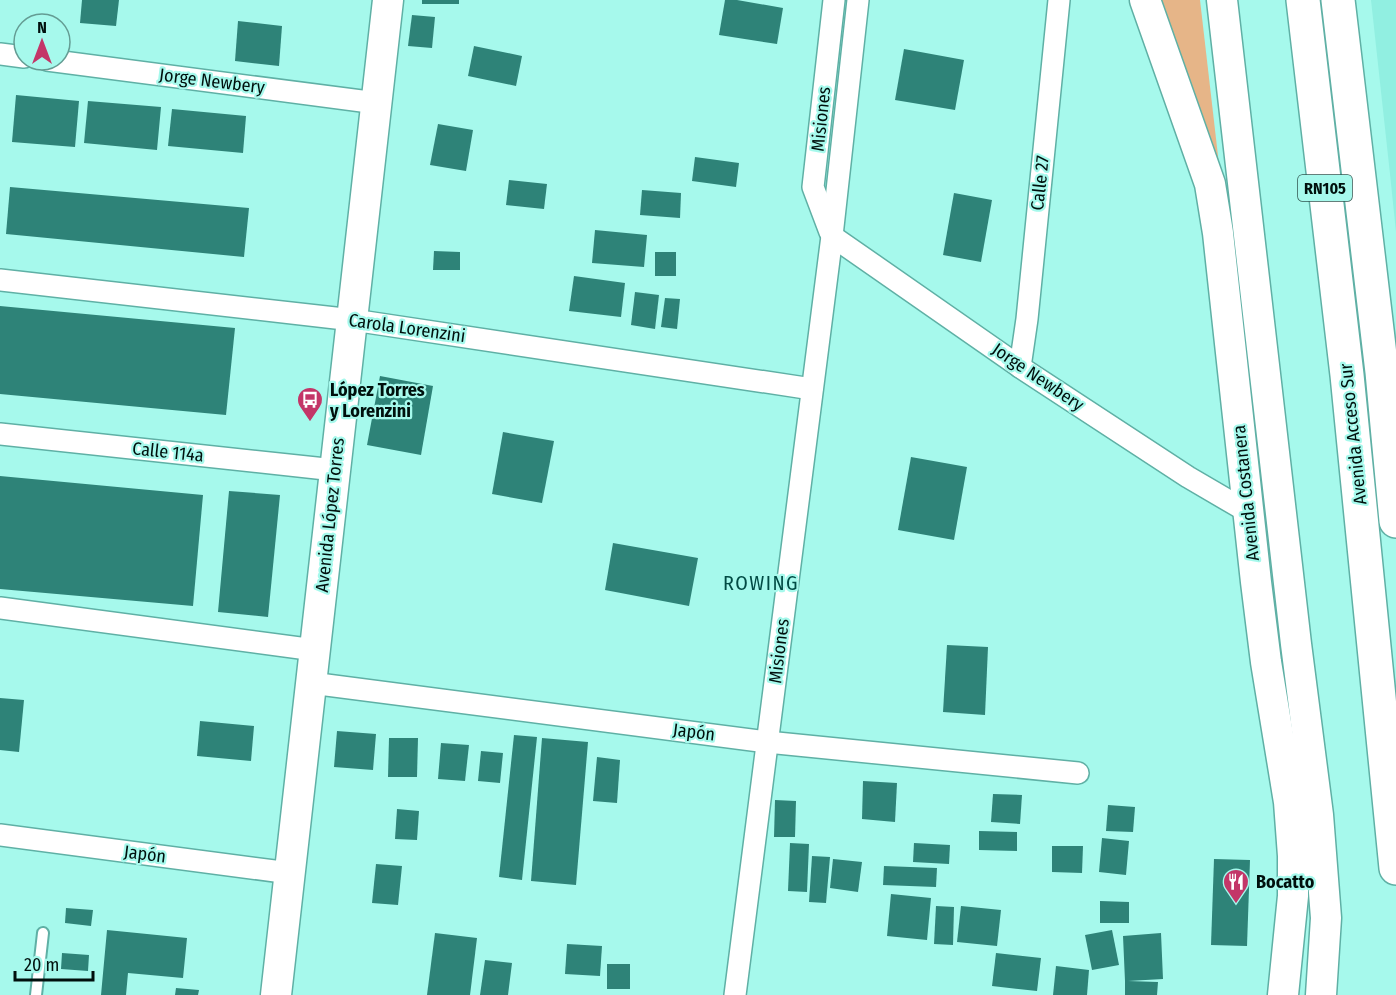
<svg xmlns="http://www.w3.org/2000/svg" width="1396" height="995" viewBox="0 0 1396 995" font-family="'Fira Sans Condensed',sans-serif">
  <rect width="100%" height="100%" fill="#a6f9ec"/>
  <!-- built -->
  <polygon fill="#91efe1" points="1371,0 1396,0 1396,232 1390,174"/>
  <!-- green -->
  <polygon fill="#e6b588" points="1155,0 1200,0 1223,199"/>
  <!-- building -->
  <g fill="#2e8378">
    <polygon points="82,0 119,0 116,26 80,23"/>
    <rect x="422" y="0" width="37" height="4"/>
    <polygon points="725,0 737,0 783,8 777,44 719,35"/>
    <polygon points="412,15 435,17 432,48 408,46"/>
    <polygon points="238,21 282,26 279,66 235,61"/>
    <polygon points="474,46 522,56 516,86 468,76"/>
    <polygon points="904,49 964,60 955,110 895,100"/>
    <polygon points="16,95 79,101 75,147 12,142"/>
    <polygon points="88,101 161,107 157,150 84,143"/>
    <polygon points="172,109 246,116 243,153 168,146"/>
    <polygon points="438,124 473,130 466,171 430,165"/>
    <polygon points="695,157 739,163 736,187 692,181"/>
    <polygon points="509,180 547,184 544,209 506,205"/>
    <polygon points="10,187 249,208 244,257 6,234"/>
    <polygon points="642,190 681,193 680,218 640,215"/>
    <polygon points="954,193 992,200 981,262 943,255"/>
    <polygon points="595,230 647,235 644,267 592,263"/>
    <polygon points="434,251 460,252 460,270 433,270"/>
    <rect x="655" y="252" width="21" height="24"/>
    <polygon points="574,276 625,283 621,317 569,311"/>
    <polygon points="635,292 659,295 655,329 631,325"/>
    <polygon points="665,298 680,299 677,329 661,327"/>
    <polygon points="0,306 235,328 226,415 0,394"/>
    <polygon points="380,376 433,386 421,455 367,445"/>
    <polygon points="503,432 554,441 542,503 492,494"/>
    <polygon points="911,457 967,467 954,540 898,530"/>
    <polygon points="0,476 203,495 193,606 0,589"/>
    <polygon points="229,491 280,495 268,617 218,612"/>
    <polygon points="613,543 698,558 689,606 605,590"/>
    <polygon points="947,645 988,647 985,715 943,712"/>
    <polygon points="0,698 24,700 19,752 0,750"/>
    <polygon points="200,721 254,726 251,761 197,756"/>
    <polygon points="337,731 376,734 373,770 334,767"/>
    <polygon points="514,735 537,737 522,880 499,877"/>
    <polygon points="389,738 418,738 417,777 388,777"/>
    <polygon points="542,738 588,742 576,885 531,881"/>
    <polygon points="441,743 469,745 465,781 438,779"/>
    <polygon points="481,751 503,753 500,783 478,781"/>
    <polygon points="597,757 620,760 617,803 593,801"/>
    <polygon points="863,781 897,783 895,822 862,819"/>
    <polygon points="993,794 1022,795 1020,824 991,822"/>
    <polygon points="775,800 796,801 795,837 774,837"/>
    <polygon points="1108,805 1135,807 1133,832 1106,831"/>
    <polygon points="397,809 419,811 417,840 395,839"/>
    <polygon points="979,831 1017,832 1017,851 979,850"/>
    <polygon points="1102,838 1129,841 1126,875 1099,872"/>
    <polygon points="790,843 809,844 807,892 788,891"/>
    <polygon points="914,843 950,845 949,864 913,862"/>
    <polygon points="1052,846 1083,846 1082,873 1052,872"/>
    <polygon points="812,856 830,857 826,903 809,902"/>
    <polygon points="833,859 862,862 858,892 830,888"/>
    <polygon points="1214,859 1250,860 1247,946 1211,945"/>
    <polygon points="376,864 402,866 398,905 372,903"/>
    <polygon points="884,866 937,868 936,887 883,885"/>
    <polygon points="891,894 931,898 927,940 887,936"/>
    <polygon points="1100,901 1129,902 1129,923 1100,923"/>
    <polygon points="936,906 954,907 953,945 934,944"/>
    <polygon points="961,906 1001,910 997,946 957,942"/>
    <polygon points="66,908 93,910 91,926 65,923"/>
    <polygon points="107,930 187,938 183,978 128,973 126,995 101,995"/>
    <polygon points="1112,930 1119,965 1092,970 1085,935"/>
    <polygon points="435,933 477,938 470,995 427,995"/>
    <polygon points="1161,933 1163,979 1128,981 1158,982 1157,995 1125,995 1125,981 1123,936"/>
    <polygon points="567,944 602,946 600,976 565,974"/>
    <polygon points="62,953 89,955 88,971 61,969"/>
    <polygon points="996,953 1041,958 1037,991 992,986"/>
    <polygon points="485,960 512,963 508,995 480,995"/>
    <rect x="607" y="964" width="23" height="25"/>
    <polygon points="1056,966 1089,970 1087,995 1053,995"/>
    <polygon points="176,988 199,990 198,995 175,995"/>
  </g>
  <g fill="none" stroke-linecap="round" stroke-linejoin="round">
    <defs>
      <polyline id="lane" points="36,995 43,933"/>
      <g id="street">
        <polyline points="0,54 24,57"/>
        <polyline points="47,60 377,103"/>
        <polyline points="830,232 813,187 834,0"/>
        <polyline points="832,236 1020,367 1188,477 1248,512"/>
        <polyline points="0,280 353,320 812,389"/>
        <polyline points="1020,367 1027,319 1059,0"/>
        <polyline points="0,434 335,470"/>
        <polyline points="0,608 315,650"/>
        <polyline points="311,683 767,742 1078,773"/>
        <polyline points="0,835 290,873"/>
        <polyline points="735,995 832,236 858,0"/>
      </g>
      <g id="secondary">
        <polyline points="1145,0 1210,184 1218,233 1256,582 1266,662 1289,802 1293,856 1293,896 1283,995"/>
        <polyline points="1222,0 1296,644 1318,815 1326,918 1321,995"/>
        <polyline points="276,995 388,0"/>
      </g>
      <g id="highway">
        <polyline points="1303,0 1347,375 1396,868"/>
        <polyline points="1338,0 1382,372 1396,521"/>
      </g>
    </defs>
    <!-- lane casing -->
    <use href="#lane" stroke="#5fb0a5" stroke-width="14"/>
    <!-- street casing -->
    <use href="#street" stroke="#5fb0a5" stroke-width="24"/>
    <!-- secondary casing -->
    <use href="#secondary" stroke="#5fb0a5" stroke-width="33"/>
    <!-- highway casing -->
    <use href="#highway" stroke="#5fb0a5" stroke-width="36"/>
    <!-- lane -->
    <use href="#lane" stroke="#fff" stroke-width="10"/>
    <!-- street -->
    <use href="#street" stroke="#fff" stroke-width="21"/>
    <!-- secondary -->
    <use href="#secondary" stroke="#fff" stroke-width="30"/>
    <!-- highway -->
    <use href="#highway" stroke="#fff" stroke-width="33"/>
  </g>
  <!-- icons -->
  <defs>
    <symbol id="bus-pin" viewBox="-11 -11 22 30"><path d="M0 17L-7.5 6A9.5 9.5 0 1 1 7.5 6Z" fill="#c33668" stroke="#a6f9ec"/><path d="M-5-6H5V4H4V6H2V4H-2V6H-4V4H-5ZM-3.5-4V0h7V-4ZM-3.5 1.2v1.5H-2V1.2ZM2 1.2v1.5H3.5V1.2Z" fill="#fff"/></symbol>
    <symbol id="restaurant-pin" viewBox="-11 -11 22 30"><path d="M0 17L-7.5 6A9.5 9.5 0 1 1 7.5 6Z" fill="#c33668" stroke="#a6f9ec"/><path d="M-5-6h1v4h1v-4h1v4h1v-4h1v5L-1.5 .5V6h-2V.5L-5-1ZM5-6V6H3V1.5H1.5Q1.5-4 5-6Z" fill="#fff"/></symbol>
  </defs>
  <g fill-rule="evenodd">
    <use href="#bus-pin" x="295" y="385" width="30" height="40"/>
    <use href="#restaurant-pin" x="1221" y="867" width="30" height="40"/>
  </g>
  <g text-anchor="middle" stroke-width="4.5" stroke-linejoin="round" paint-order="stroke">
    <!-- shield labels -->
    <rect fill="#a6f9ec" stroke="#325650" stroke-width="1.5" x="1298" y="175" width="54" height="26" rx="4.5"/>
    <g font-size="16" font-weight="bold" fill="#00100d">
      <text x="1325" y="194">RN105</text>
    </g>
    <!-- street labels -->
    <g font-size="18" fill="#00100d" stroke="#a6f9ec">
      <text transform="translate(212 81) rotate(7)" y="6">Jorge Newbery</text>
      <text transform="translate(821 119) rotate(-84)" y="6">Misiones</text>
      <text transform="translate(1040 183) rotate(-84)" y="6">Calle 27</text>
      <text transform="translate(407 328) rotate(8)" y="6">Carola Lorenzini</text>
      <text transform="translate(1038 377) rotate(34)" y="6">Jorge Newbery</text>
      <text transform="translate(1353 434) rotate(-96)" y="6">Avenida Acceso Sur</text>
      <text transform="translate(168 452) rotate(6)" y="6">Calle 114a</text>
      <text transform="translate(1246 493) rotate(-96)" y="6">Avenida Costanera</text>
      <text transform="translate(330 515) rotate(-84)" y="6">Avenida López Torres</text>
      <text transform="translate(779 651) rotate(-83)" y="6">Misiones</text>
      <text transform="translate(694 732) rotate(7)" y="6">Japón</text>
      <text transform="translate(145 854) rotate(7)" y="6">Japón</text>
    </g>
    <!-- poi labels -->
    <g font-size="18" font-weight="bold" fill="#00100d" stroke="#a6f9ec" text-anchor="start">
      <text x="330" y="396">López Torres<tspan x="330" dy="21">y Lorenzini</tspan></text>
      <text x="1256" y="888">Bocatto</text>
    </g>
    <!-- neighbourhood labels -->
    <g font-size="20" letter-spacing="1.5" fill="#014b44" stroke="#a6f9ec">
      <text x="761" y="590">ROWING</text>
    </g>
  </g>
  <!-- north arrow -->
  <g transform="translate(42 42)"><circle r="28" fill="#a6f9ec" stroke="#649c93" stroke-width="1.5"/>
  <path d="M0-4.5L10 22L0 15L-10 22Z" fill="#c33668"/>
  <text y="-9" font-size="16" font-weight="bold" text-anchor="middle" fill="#00100d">N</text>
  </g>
  <!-- scale -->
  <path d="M15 971v9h78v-9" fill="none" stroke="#00100d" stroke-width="3"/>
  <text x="24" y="971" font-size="18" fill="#00100d" stroke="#a6f9ec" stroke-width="4.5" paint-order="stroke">20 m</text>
</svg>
